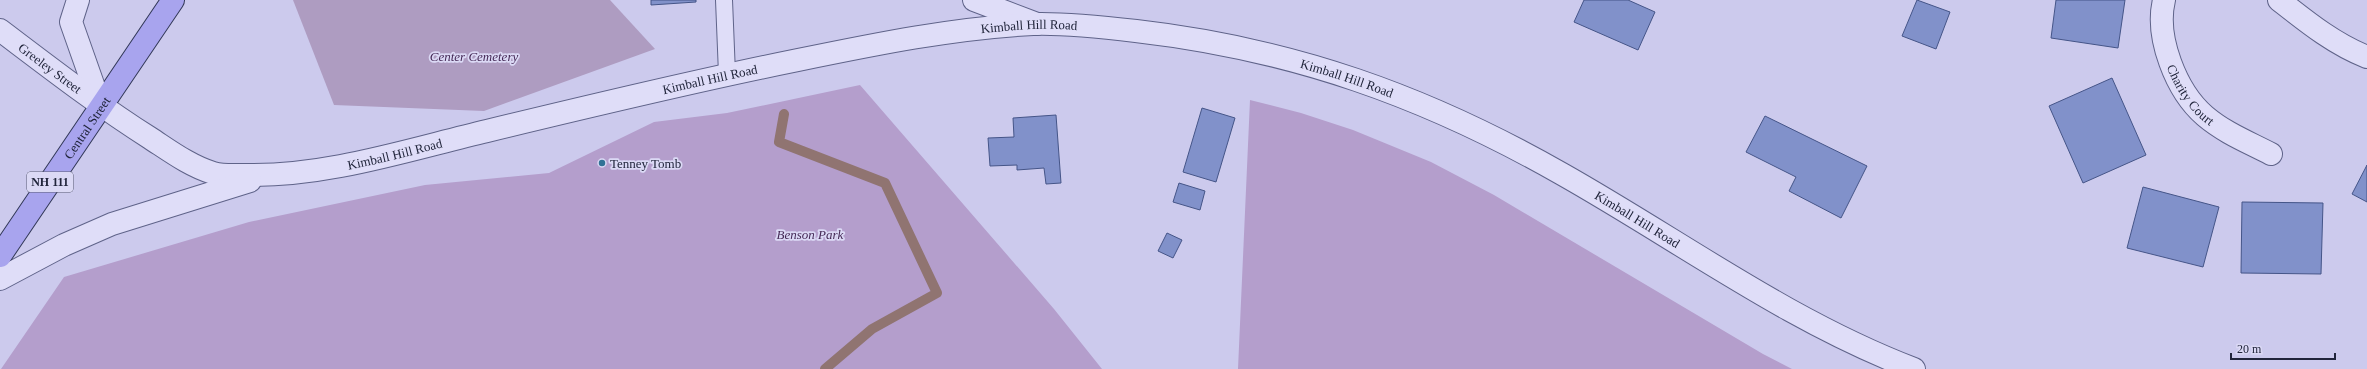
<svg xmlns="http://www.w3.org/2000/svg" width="2367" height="369" viewBox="0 0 2367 369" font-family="Georgia,serif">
  <rect width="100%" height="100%" fill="#cccaed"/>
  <!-- green -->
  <g fill="#b49ecc">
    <polygon points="860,85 1054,309 1102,369 1,369 64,277 249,222 425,185 549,173 654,122 727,113"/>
    <polygon points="1250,100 1301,113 1353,130 1431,162 1494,195 1763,354 1792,369 1238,369"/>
  </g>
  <!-- cemetery -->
  <polygon fill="#ae9cc1" points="293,0 610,0 655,49 484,111 334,105"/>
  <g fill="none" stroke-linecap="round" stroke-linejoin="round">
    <!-- stream -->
    <polyline stroke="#907471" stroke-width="10" points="784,114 779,142 885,183 937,293 872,329 825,369"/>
  </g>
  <!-- building -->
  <g fill="#8191ca" stroke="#455588">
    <polygon points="651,0 696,0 696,2 651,5"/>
    <polygon points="1584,0 1628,0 1655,12 1638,50 1574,22"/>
    <polygon points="1917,0 1950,12 1936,49 1902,36"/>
    <polygon points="2056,0 2125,0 2118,48 2051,38"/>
    <polygon points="2112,78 2146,155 2083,183 2049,106"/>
    <polygon points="1202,108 1235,118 1216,182 1183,172"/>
    <polygon points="1056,115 1061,183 1046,184 1044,168 1017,170 1017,165 990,166 988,138 1014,137 1013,118"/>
    <polygon points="1765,116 1867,166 1841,218 1789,191 1796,177 1746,152"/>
    <polygon points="2367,165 2367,202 2352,194"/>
    <polygon points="1179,183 1205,191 1200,210 1173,202"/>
    <polygon points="2143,187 2219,207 2203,267 2127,248"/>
    <polygon points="2242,202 2323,203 2321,274 2241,273"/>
    <polygon points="1167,233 1182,240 1173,258 1158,251"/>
  </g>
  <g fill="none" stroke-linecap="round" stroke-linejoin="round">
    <defs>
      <polyline id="service" points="724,0 727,74"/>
      <g id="minor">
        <polyline points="78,0 71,22 101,107"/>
        <polyline points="974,0 1037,24"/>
        <path id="s1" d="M 2164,0 C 2155,37 2176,91 2205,116 C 2225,133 2248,142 2271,154"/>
        <path d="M 2279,0 C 2307,22 2334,44 2367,57"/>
      </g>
      <g id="tertiary">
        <path id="s2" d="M 0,30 C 49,67 98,105 150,138 C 170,151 190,166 213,173 C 223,176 234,175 244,175 C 326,177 407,150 487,131 C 590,106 694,81 798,60 C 876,44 954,28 1033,24 C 1066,23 1102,27 1136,31 C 1293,49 1425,96 1562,174 C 1679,240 1788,321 1914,369"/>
        <polyline points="0,279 64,245 112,224 250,181"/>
      </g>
      <g id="primary">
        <path id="s3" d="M 0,256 L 173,0"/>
      </g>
    </defs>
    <!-- service casing -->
    <use href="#service" stroke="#5f6389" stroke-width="18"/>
    <!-- minor casing -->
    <use href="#minor" stroke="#5f6389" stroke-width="24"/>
    <!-- tertiary casing -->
    <use href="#tertiary" stroke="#5f6389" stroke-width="24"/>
    <!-- primary casing -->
    <use href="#primary" stroke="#323858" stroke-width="24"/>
    <!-- service -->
    <use href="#service" stroke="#dfddf8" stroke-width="16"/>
    <!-- minor -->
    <use href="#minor" stroke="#dfddf8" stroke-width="22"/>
    <!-- tertiary -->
    <use href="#tertiary" stroke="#dfddf8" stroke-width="22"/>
    <!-- primary -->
    <use href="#primary" stroke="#a8a4ee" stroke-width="22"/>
  </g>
  <!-- markers -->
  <circle fill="#317296" stroke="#dbd9f5" stroke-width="1.5" cx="602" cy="163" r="4"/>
  <g text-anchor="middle" stroke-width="3.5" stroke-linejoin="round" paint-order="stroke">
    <!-- shield labels -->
    <rect fill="#dbd9f5" stroke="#595b73" stroke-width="1" x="27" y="172" width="46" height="20" rx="3"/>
    <g font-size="12" font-weight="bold" fill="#21253b">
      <text x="50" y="186">NH 111</text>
    </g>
    <!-- street labels -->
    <g font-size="13" fill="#21253b" stroke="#dbd9f5">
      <text dy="5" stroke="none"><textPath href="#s2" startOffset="1089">Kimball Hill Road</textPath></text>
      <text dy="5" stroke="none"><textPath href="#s2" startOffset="63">Greeley Street</textPath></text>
      <text dy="5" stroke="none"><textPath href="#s2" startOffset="1413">Kimball Hill Road</textPath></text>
      <text dy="5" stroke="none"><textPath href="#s2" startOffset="765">Kimball Hill Road</textPath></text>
      <text dy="5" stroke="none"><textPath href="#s1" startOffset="102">Charity Court</textPath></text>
      <text dy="5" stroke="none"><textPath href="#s3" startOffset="155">Central Street</textPath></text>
      <text dy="5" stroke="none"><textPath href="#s2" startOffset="441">Kimball Hill Road</textPath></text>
      <text dy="5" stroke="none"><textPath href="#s2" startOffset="1737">Kimball Hill Road</textPath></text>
    </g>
    <!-- park labels -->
    <g font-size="13" font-style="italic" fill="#452956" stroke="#dbd9f5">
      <text x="474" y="61">Center Cemetery</text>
      <text x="810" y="239">Benson Park</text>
    </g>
    <!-- poi labels -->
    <g font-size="13" fill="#21253b" stroke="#dbd9f5" text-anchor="start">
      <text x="610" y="168">Tenney Tomb</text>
    </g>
  </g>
  <!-- scale -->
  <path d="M2231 353v6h104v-6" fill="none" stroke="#21253b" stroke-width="2"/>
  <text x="2237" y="353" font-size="12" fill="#21253b" stroke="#dbd9f5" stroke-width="3" paint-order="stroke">20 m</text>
</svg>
